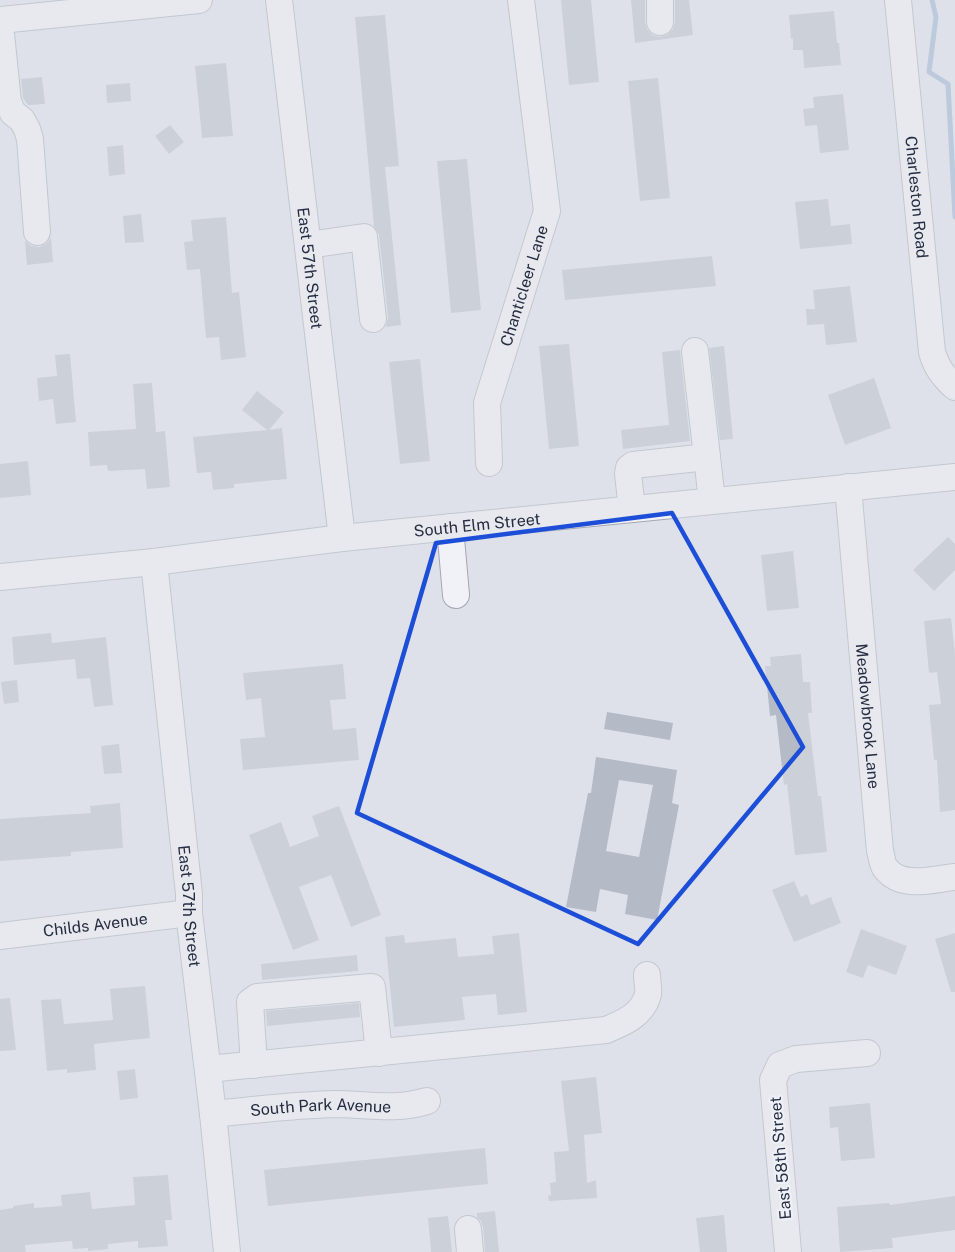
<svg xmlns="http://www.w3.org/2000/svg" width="955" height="1252" viewBox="0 0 955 1252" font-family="'Public Sans',sans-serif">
  <rect width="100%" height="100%" fill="#dee1e9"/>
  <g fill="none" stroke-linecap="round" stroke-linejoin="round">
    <!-- stream -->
    <polyline stroke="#95accc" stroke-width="5" points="932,0 936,17 929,72 948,84 955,217"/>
  </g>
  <!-- building -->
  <g fill="#b4bac6" fill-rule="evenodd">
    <polygon points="561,0 591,0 599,82 569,85"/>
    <polygon points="631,0 645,0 645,22 647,29 652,35 659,37 667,35 673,29 675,22 675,0 689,0 693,35 635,43"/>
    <polygon points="834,11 837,43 839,43 841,65 804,68 803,50 793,50 793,38 791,39 789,15"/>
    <polygon points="385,15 399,166 385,167 401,325 386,327 388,317 379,235 374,227 355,17"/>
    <polygon points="226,63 233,136 202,138 195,66"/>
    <polygon points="42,77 45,104 28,105 23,98 21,79"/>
    <polygon points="658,78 670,198 640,201 628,81"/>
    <polygon points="130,83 131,101 107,103 106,85"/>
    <polygon points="843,94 849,150 820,153 817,125 805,126 803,109 814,108 813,97"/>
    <polygon points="170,125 184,142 169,154 155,136"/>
    <polygon points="123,145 125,174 109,176 107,147"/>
    <polygon points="467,159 481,310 451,313 437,161"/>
    <polygon points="828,199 831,226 850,224 852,244 800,249 795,202"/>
    <polygon points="141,214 144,242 125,243 123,216"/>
    <polygon points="226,217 232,293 239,292 246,357 221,360 219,337 206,338 200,269 187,270 184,242 193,241 191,220"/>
    <polygon points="51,238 53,262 27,265 25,241 31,246 39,247 46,244"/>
    <polygon points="712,256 716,286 565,300 562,270"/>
    <polygon points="850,286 857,342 826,345 824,324 807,325 806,309 815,309 813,290"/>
    <polygon points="569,344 579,446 549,449 539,346"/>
    <polygon points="724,346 733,439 720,440 709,348"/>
    <polygon points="680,350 690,441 623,449 621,430 669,425 662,352"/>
    <polygon points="70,354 76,422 56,424 53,399 39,401 37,378 57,376 55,355"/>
    <polygon points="420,359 430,461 400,464 389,362"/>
    <polygon points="874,378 891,428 845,445 828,395"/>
    <polygon points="152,383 156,432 165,431 170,487 147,489 145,469 108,471 107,465 90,466 88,432 136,429 133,384"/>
    <polygon points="257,391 284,412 269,430 282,428 287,479 234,484 234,488 213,490 211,472 197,473 193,437 267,430 242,410"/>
    <polygon points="28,461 31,495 0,498 0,464"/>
    <polygon points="948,537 955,544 955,570 934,591 913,570"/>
    <polygon points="793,551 799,608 767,611 761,555"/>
    <polygon points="951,618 955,654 955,810 940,812 937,760 934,760 929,705 941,704 937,672 929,673 924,621"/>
    <polygon points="51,633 52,643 106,637 113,705 94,707 90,678 77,679 75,659 14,665 12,637"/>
    <polygon points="801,654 803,682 810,682 812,713 808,713 818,796 821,796 827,852 795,855 787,784 784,785 776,715 770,716 765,666 771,666 770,657"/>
    <polygon points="343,664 346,699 330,700 333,730 356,728 359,760 243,770 240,739 265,737 261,698 246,700 243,673"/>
    <polygon points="17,680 19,702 4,704 1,682"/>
    <polygon points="607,712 673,723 670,740 604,729"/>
    <polygon points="119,744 122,773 104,774 101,746"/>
    <path d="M 596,757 L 677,770 L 672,803 L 679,805 L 657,920 L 625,914 L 628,895 L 600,889 L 596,912 L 566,907 L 588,793 L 591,793 ZM 619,780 L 653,785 L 639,857 L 606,851 Z"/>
    <polygon points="120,803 123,848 71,852 71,856 0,861 0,819 91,813 90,806"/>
    <polygon points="339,806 381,915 351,927 331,875 299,887 319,940 293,950 249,835 281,822 290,847 319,836 312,816"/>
    <polygon points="794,881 801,897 807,894 811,905 831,897 841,923 794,942 772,890"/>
    <polygon points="861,929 907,946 896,975 868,965 863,978 846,972"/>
    <polygon points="519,933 527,1012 498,1015 496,994 462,997 465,1020 394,1027 385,937 404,935 405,943 456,938 458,957 494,954 492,936"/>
    <polygon points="955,933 955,992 951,992 935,939"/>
    <polygon points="357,955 358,971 262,980 261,964"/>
    <polygon points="145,986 150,1038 94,1044 96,1070 67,1073 67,1069 47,1071 41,1000 61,999 64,1024 113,1020 110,989"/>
    <polygon points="10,998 16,1050 0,1051 0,999"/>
    <polygon points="359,1003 360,1017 267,1026 266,1011"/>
    <polygon points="135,1069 138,1098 120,1100 117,1071"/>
    <polygon points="596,1077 602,1133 584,1135 587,1183 596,1180 597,1198 549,1201 548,1196 551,1195 550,1183 556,1182 554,1152 569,1151 561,1081"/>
    <polygon points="870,1103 875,1158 841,1161 838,1127 830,1128 829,1107"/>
    <polygon points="485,1148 488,1184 268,1206 264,1170"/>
    <polygon points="168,1175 172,1220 165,1220 168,1246 138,1248 138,1241 108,1244 108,1249 88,1251 88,1248 73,1249 72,1241 25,1245 26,1252 0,1252 0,1210 13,1208 13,1206 34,1203 34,1208 62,1206 61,1195 90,1192 92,1209 135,1205 133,1177"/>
    <polygon points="955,1196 955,1230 892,1238 893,1248 840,1252 837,1207 889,1203 890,1205"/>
    <polygon points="495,1211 499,1252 485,1252 483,1227 481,1221 477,1218 477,1213"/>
    <polygon points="724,1215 727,1252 700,1252 696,1218"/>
    <polygon points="448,1216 452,1252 431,1252 428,1218"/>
  </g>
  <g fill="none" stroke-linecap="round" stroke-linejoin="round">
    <defs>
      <g id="minor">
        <path id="s1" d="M 279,0 L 342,538"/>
        <polyline points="660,0 660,22"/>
        <path id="s2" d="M 898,0 L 932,352 C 936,367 943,376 955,387"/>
        <polyline points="0,20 199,0"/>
        <polyline points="0,24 8,102 13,113 22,120 27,129 30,139 37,232"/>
        <polyline points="308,245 364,237 373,319"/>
        <polyline points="695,351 712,501"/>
        <path id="s3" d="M 489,463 L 487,403 L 547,211 L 521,0"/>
        <path id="s4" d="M 848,487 L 880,851 C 882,857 882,865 886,869 C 902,889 933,879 955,877"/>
        <polyline points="632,509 628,474 629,468 633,465 707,457"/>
        <polyline points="450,527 456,595"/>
        <path id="s5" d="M 154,562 L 189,894 L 189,913 L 213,1114 L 227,1252"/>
        <path id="s6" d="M 0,577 L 154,562 L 342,538 L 955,477"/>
        <path id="s7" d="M 0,936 L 189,913"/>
        <polyline points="254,1065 250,1002 257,997 372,987 379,1053"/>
        <path d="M 208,1069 L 606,1030 C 623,1023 643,1015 648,994 C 649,989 647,981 647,975"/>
        <path id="s8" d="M 213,1114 C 254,1110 294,1105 335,1104 C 368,1104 394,1111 427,1101"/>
        <polyline points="468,1229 470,1252"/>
        <polyline points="788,1252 773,1080 780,1065 796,1059 867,1053"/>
      </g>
    </defs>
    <!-- minor casing -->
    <use href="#minor" stroke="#a3a7b3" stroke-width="28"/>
    <!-- minor -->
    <use href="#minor" stroke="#f1f2f7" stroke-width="26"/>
  </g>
  <!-- marked area -->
  <path d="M0 0H955V1252H0ZM 672,513 L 803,747 L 638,944 L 357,813 L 436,543 Z" fill="#dee1e9" fill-opacity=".55" fill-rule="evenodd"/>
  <path fill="none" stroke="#1d4ed8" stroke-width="4.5" stroke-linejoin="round" d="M 672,513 L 803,747 L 638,944 L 357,813 L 436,543 Z"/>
  <g text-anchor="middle" stroke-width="4.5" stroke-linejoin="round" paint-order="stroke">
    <!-- street labels -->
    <g font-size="16" fill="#262d41" stroke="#edf0f6">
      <text dy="6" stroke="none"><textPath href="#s2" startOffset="198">Charleston Road</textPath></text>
      <text dy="6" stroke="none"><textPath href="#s1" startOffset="270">East 57th Street</textPath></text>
      <text dy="6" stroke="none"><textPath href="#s3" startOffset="183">Chanticleer Lane</textPath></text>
      <text dy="6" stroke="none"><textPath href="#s6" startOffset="480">South Elm Street</textPath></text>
      <text dy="6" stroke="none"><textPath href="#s4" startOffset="230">Meadowbrook Lane</textPath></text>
      <text dy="6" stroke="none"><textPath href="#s5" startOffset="346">East 57th Street</textPath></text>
      <text dy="6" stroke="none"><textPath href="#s7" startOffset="96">Childs Avenue</textPath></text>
      <text dy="6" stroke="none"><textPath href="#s8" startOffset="108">South Park Avenue</textPath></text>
      <text transform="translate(780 1158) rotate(-95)" y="6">East 58th Street</text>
    </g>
  </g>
</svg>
